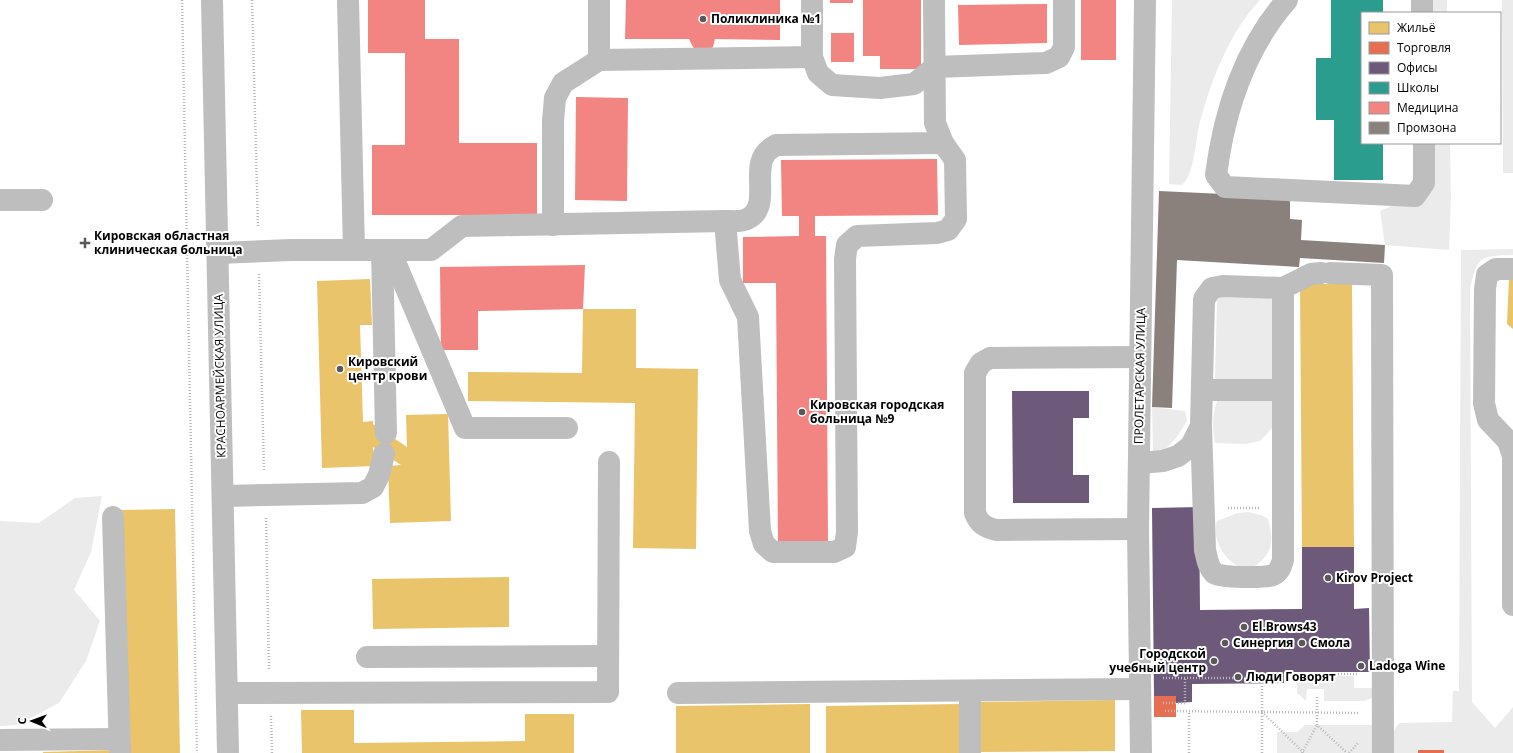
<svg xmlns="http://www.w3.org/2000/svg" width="1513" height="753" viewBox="0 0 1513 753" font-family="'Open Sans',sans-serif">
  <rect width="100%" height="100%" fill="#fff"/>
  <!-- green -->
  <g fill="#ebebeb">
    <path d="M 1172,0 L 1260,0 C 1230,32 1213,76 1201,118 C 1195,136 1196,173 1182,185 L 1169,184 Z"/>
    <rect x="1422" y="0" width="25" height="13"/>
    <polygon points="1502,0 1513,0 1513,173 1503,173"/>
    <polygon points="1424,143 1450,143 1451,199 1449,250 1385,245 1380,211 1415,196"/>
    <path d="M 1513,249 L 1513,255 C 1480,256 1478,255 1470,288 L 1472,702 L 1495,728 L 1513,707 L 1513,753 L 1394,753 C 1394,743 1391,729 1400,723 L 1452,722 L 1453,691 L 1459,691 L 1461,250 Z"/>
    <polygon points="1221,296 1268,296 1272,299 1273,305 1274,379 1272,384 1217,384 1215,378 1217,300"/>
    <path d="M 1219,396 L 1274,398 L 1274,426 L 1260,441 L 1245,444 L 1215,443 C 1212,426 1212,412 1219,396 Z"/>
    <polygon points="1152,407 1185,411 1187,421 1176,438 1158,457 1153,452"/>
    <polygon points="102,496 91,552 74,590 100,621 86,661 59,703 17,725 0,726 0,521 39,523 75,498"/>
    <path d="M 1248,512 L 1261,515 L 1268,519 C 1274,541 1273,555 1253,567 C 1249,567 1244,567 1240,566 C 1224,562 1211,536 1217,521 L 1238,513 Z"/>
    <polygon points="1297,676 1354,676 1354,688 1377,688 1375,697 1364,701 1324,701 1324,689 1307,689 1306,701 1297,693"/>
    <polygon points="1305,725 1371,725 1376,728 1378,753 1277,753 1277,732 1297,732"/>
  </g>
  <!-- homes -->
  <g fill="#e9c46a">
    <polygon points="1509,278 1513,278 1513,329 1507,324"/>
    <polygon points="370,279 372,325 360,325 363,422 373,421 373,424 407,447 406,415 448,414 451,521 390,523 388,466 401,465 373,447 374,466 322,468 317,281"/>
    <polygon points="1300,284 1352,284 1354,547 1302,547"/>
    <polygon points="583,309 636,309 636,368 698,369 696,549 633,548 635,403 468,401 468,372 582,373"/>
    <polygon points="175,509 180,753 126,753 121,510"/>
    <polygon points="509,577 509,627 373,629 372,579"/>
    <polygon points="1115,700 1115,751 979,752 978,702"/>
    <polygon points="810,704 810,753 676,753 676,706"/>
    <polygon points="960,704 960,753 826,753 826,706"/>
    <polygon points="301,710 354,710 354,743 525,741 525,714 574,714 574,753 302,753"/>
    <polygon points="115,750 115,753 43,753 43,752"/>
  </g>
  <!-- shops -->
  <g fill="#e76f51">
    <rect x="1154" y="696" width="22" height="21"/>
    <rect x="1418" y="750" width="26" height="3"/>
  </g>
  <!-- offices -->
  <g fill="#6d597a">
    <polygon points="1012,391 1089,391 1089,418 1073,418 1073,475 1089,475 1089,503 1013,503"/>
    <polygon points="1199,507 1200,610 1302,609 1302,547 1354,547 1354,609 1369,608 1370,672 1284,672 1284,683 1192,684 1192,702 1176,703 1176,696 1154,696 1152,508"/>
  </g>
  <!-- schools -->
  <polygon fill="#2a9d8f" points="1331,0 1383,0 1383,13 1362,13 1362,143 1383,143 1383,180 1334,180 1334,120 1316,120 1316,58 1331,58"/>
  <!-- health -->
  <g fill="#f28482">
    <polygon points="368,0 425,0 425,39 459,39 459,143 537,143 537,215 372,215 372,145 405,145 405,53 368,53"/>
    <polygon points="626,0 780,0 780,40 715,39 713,47 705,52 697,51 693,47 689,39 625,39"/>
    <rect x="830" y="0" width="23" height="3"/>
    <polygon points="863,0 921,0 921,69 880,69 880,56 863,56"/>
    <rect x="1081" y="0" width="35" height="60"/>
    <polygon points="1047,4 1047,43 959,45 958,5"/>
    <rect x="831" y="33" width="23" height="29"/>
    <polygon points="576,97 628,98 627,201 575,200"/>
    <polygon points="937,159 938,215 815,216 815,236 826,236 828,542 778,542 776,283 743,283 743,237 799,236 799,216 782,216 781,160"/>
    <polygon points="585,265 583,309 478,311 478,350 441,350 440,267"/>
  </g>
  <!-- industry -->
  <polygon fill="#8a817c" points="1159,191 1290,197 1290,219 1302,220 1301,240 1385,245 1384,263 1300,258 1299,267 1177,260 1172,408 1152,407"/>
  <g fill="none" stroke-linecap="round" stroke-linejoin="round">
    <!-- path -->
    <g stroke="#b9b9b9" stroke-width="2.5" stroke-dasharray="1 2" stroke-linecap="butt">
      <polyline points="182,0 197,753"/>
      <polyline points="252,0 258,227"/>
      <polyline points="259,274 264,471"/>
      <polyline points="1228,508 1259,508"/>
      <polyline points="266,518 269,669"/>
      <polyline points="1287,674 1359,674"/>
      <polyline points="1163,678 1280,678"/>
      <polyline points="1317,697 1317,725 1347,753"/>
      <polyline points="1163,703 1185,703 1185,678"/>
      <polyline points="1165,711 1360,713"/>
      <polyline points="1262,712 1304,753"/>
      <polyline points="271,716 272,753"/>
      <polyline points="1189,753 1189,711"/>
      <polyline points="1262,753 1262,683"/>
      <polyline points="1302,753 1317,725"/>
      <polyline points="1349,753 1358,743"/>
    </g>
    <!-- minor -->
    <g stroke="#bebebe" stroke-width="22">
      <polyline points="212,0 228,753"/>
      <polyline points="348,0 354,250"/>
      <polyline points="599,0 599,60 812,57 812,0"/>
      <path d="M 1287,0 C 1245,48 1224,112 1216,175 L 1225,187 L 1415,196 L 1424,183 L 1424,143"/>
      <polyline points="1422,0 1422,13"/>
      <polyline points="812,57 818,73 832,85 880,88 914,84 935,67 1046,63 1059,57 1064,47 1064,0"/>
      <polyline points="0,200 42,200"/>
      <path d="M 725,221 C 732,221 742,222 747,219 C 772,208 751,170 766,153 C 768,150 772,148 776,145 L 943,143"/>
      <polyline points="553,225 553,121 555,98 563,83 599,60"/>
      <polyline points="382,250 386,433"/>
      <polyline points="390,250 465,428 567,428"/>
      <polyline points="218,253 291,250 431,250 462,226 725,221 730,280 748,317 760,531 764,544 773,552 834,552 845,547 847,532 845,259 847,245 857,236 937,233 948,230 956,219 955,160 943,143 935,123 934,0"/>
      <polyline points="1513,269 1496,269 1487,275 1485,289 1484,403 1488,420 1508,441 1513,456 1513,605"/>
      <polyline points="1330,273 1382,275 1383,753"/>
      <polyline points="1202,390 1283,390"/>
      <path d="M 1201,426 L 1205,550 C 1207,558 1208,567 1214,573 C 1221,578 1265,578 1273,575 C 1280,572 1281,566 1283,560 L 1283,288 L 1311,274 L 1321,273"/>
      <polyline points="1140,463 1163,461 1178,456 1191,446 1201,426 1204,299 1212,288 1223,286 1283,288"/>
      <polyline points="223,496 362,493 373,487 379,475 384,454"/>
      <polyline points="113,517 120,753"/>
      <path d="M 1138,529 L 996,530 C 985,527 979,524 975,513 L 975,373 L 981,363 L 990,358 L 1140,357"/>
      <polyline points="367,657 608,656"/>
      <polyline points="970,691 970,753"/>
      <polyline points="227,693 608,692 609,462"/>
      <polyline points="678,693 1140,689"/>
      <polyline points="0,740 119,739"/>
      <polyline points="1141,753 1138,529 1145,0"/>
    </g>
  </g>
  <!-- markers -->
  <g fill="#595959" stroke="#fff" stroke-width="1.5">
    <circle cx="703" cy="19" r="4"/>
    <path d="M83 237h4v4h4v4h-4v4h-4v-4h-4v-4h4z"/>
    <circle cx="340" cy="369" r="4"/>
    <circle cx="802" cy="412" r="4"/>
    <circle cx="1328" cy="578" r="4"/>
    <circle cx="1244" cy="627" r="4"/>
    <circle cx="1225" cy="643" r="4"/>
    <circle cx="1302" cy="643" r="4"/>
    <circle cx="1214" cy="661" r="4"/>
    <circle cx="1361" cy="666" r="4"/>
    <circle cx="1238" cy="677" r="4"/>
  </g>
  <g text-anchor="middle" stroke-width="4" stroke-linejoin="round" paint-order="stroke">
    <!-- poi labels -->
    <g font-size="12" font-weight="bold" fill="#000" stroke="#fff" text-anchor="start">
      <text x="711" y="23">Поликлиника №1</text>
      <text x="94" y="240">Кировская областная<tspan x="94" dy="14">клиническая больница</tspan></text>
      <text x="348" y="366">Кировский<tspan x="348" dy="14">центр крови</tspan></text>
      <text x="810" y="409">Кировская городская<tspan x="810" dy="14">больница №9</tspan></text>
      <text x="1336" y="582">Kirov Project</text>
      <text x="1252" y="631">El.Brows43</text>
      <text x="1233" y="647">Синергия</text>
      <text x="1310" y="647">Смола</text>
      <text x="1206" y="658" text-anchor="end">Городской<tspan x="1206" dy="14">учебный центр</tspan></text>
      <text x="1369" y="670">Ladoga Wine</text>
      <text x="1246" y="681">Люди Говорят</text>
    </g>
    <!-- street labels -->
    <g font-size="12" fill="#000" stroke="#fff">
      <text transform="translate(220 376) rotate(-91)" y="4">КРАСНОАРМЕЙСКАЯ УЛИЦА</text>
      <text transform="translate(1140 376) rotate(-89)" y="4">ПРОЛЕТАРСКАЯ УЛИЦА</text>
    </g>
  </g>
  <!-- legend -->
  <rect x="1361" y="12" width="140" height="132" fill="#ffffff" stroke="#999999"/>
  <rect x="1369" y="22" width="20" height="12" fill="#e9c46a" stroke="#999999"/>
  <text x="1397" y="32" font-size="12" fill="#000000">Жильё</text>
  <rect x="1369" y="42" width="20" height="12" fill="#e76f51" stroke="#999999"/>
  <text x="1397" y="52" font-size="12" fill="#000000">Торговля</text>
  <rect x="1369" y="62" width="20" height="12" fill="#6d597a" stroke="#999999"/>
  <text x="1397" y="72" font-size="12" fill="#000000">Офисы</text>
  <rect x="1369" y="82" width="20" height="12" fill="#2a9d8f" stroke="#999999"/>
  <text x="1397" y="92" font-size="12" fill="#000000">Школы</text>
  <rect x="1369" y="102" width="20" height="12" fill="#f28482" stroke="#999999"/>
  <text x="1397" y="112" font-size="12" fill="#000000">Медицина</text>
  <rect x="1369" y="122" width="20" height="12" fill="#8a817c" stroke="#999999"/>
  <text x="1397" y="132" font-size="12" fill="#000000">Промзона</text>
  <!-- north arrow -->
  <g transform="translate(32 721) rotate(271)" stroke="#ffffff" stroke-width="3" paint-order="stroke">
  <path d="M0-3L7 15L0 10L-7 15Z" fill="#000000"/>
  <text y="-6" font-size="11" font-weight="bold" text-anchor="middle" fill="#000000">С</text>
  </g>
</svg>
